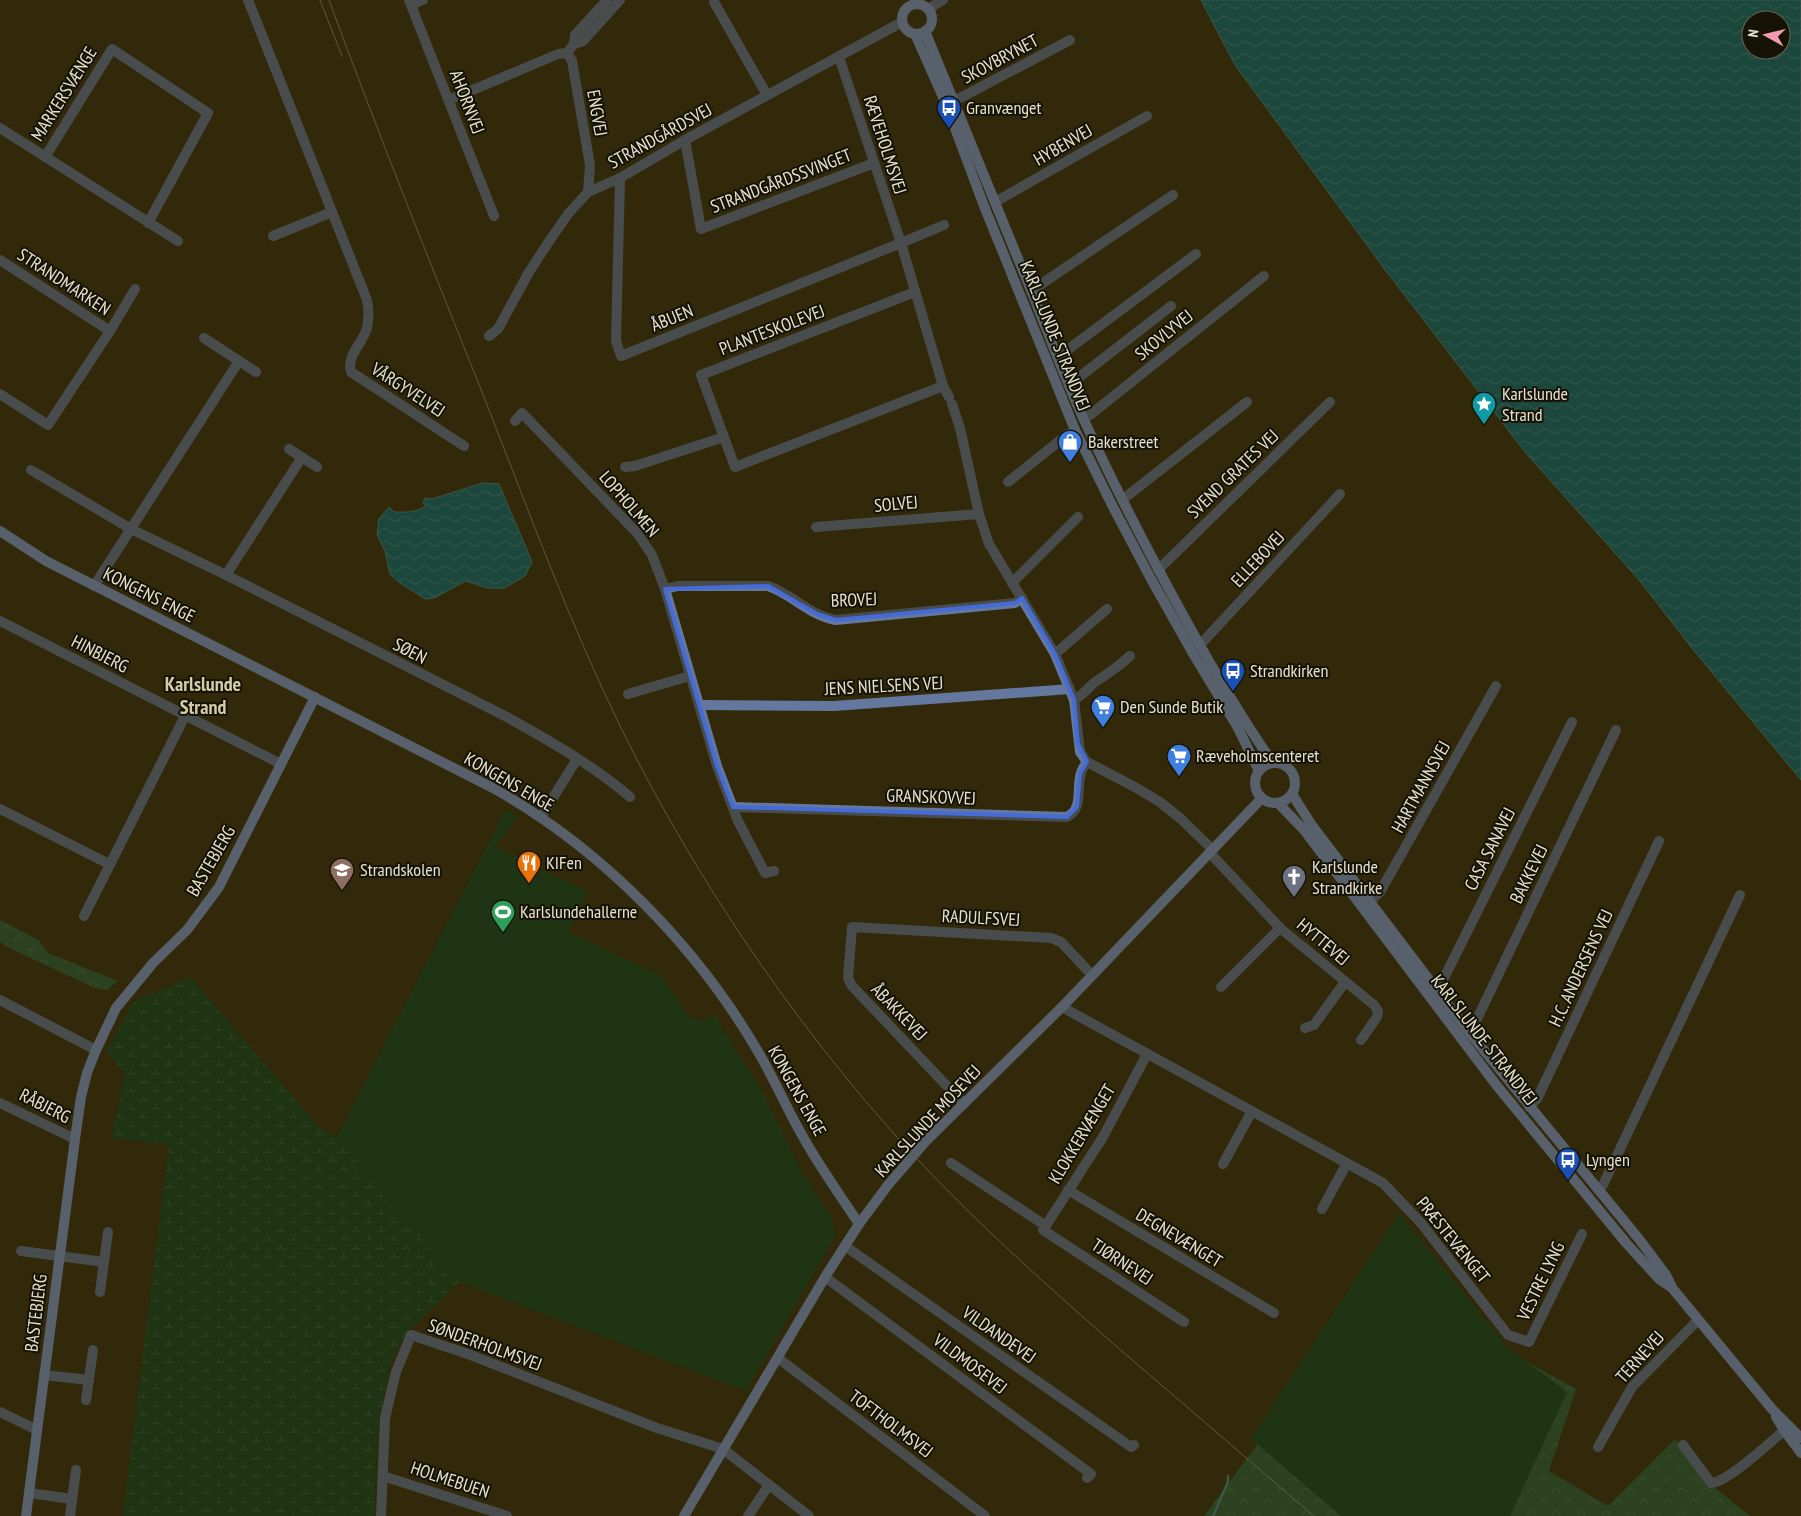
<svg xmlns="http://www.w3.org/2000/svg" width="1801" height="1516" viewBox="0 0 1801 1516" font-family="'PT Sans Narrow',sans-serif">
  <defs>
    <pattern id="forest-crowns" width="20" height="18" patternUnits="userSpaceOnUse" patternTransform="scale(1.25)"><rect width="20" height="18" fill="#265e3a"/><path d="M2 6a3 3 0 1 1 6 0M12 15a3 3 0 1 1 6 0" fill="none" stroke="#467555"/></pattern>
    <pattern id="wetland-marsh" width="20" height="14" patternUnits="userSpaceOnUse" patternTransform="scale(1.25)"><rect width="20" height="14" fill="#0a4021"/><path d="M1 5h8M5 5V1M11 12h8M15 12V8" fill="none" stroke="#2e5b40"/></pattern>
    <pattern id="water-waves" width="16" height="10" patternUnits="userSpaceOnUse" patternTransform="scale(1.25)"><rect width="16" height="10" fill="#006c7a"/><path d="M0 5q4-4 8 0t8 0" fill="none" stroke="#328892"/></pattern>
  </defs>
  <rect width="100%" height="100%" fill="#312909"/>
  <!-- forest -->
  <g fill="url(#forest-crowns)">
    <polygon points="0,920 39,940 48,953 118,981 107,990 95,988 9,948 0,942"/>
    <polygon points="1529,1363 1576,1389 1549,1471 1608,1506 1675,1439 1714,1487 1750,1516 1510,1516 1524,1464 1481,1404"/>
    <polygon points="1284,1408 1409,1516 1204,1516"/>
  </g>
  <!-- wetland -->
  <polygon fill="url(#wetland-marsh)" points="190,977 319,1127 337,1137 460,1282 408,1331 392,1360 384,1395 377,1436 374,1516 123,1516 169,1144 111,1138 125,1074 106,1052 134,1001"/>
  <!-- park -->
  <g fill="#0a4021">
    <polygon points="506,809 517,817 495,847 588,892 568,932 661,976 689,1017 703,1021 717,1014 723,1030 762,1091 801,1171 832,1219 836,1235 746,1391 460,1282 337,1137"/>
    <polygon points="1399,1213 1509,1349 1567,1392 1510,1516 1341,1516 1251,1439"/>
  </g>
  <!-- water -->
  <g fill="url(#water-waves)" stroke="#458f94" fill-rule="evenodd">
    <path d="M 1201,0 L 1801,0 L 1801,780 L 1691,647 L 1640,581 L 1525,452 L 1386,271 L 1235,65 ZM 1751,20 L 1781,20 L 1781,50 L 1751,50 Z"/>
    <path d="M 483,483 L 499,484 L 532,562 L 525,576 L 504,588 L 487,588 L 466,581 L 434,598 L 425,599 L 400,583 L 390,574 L 385,551 L 377,535 L 379,519 L 389,507 L 394,512 C 405,512 417,513 426,506 L 423,503 L 425,498 L 432,499 Z"/>
  </g>
  <g fill="none" stroke-linecap="round" stroke-linejoin="round">
    <!-- stream -->
    <polyline stroke="#458f94" stroke-width="2.5" points="1213,1516 1228,1482 1228,1476"/>
    <!-- street -->
    <g stroke="#64779f" stroke-width="10">
      <path d="M 248,0 L 367,300 C 369,310 369,318 367,328 C 363,343 346,356 351,372 L 464,446"/>
      <polyline points="409,0 494,216"/>
      <polyline points="714,2 767,95"/>
      <polyline points="411,5 423,0"/>
      <polyline points="928,9 943,0"/>
      <polyline points="574,44 583,41 620,0"/>
      <polyline points="839,57 901,243 943,386 949,397"/>
      <polyline points="449,100 558,54 567,53"/>
      <polyline points="946,104 962,97 1070,40"/>
      <polyline points="0,128 178,241"/>
      <polyline points="685,140 701,229 874,163"/>
      <polyline points="45,157 112,49 208,113 148,223"/>
      <polyline points="620,178 616,341 621,356 901,243 944,225"/>
      <polyline points="588,192 590,165 572,61 567,53 574,44 575,35 607,0"/>
      <polyline points="995,202 1147,116"/>
      <polyline points="273,236 332,212"/>
      <polyline points="0,260 110,331"/>
      <polyline points="1031,291 1173,195"/>
      <polyline points="915,292 701,375 735,467 943,386"/>
      <polyline points="489,336 498,329 529,272 548,243 568,214 588,192 620,178 685,140 902,22"/>
      <polyline points="204,338 256,372"/>
      <polyline points="1058,357 1196,254"/>
      <polyline points="1069,385 1171,306"/>
      <polyline points="0,394 48,425 110,331 135,289"/>
      <polyline points="952,404 960,428 979,514 989,544 1055,654 1074,700 1080,752 1087,762 1133,786 1160,802 1181,819 1213,850"/>
      <polyline points="1083,418 1090,415 1264,276"/>
      <polyline points="515,421 522,413 637,533 652,555 665,589 717,766 738,821 765,873 774,871"/>
      <polyline points="289,449 317,467"/>
      <polyline points="625,467 635,466 724,437"/>
      <path d="M 31,470 L 131,529 L 226,575 L 505,716 C 548,740 593,765 630,797"/>
      <polyline points="1008,482 1068,434 1075,430"/>
      <polyline points="1122,500 1247,402"/>
      <polyline points="816,527 979,514"/>
      <polyline points="1158,570 1330,402"/>
      <polyline points="226,575 302,457"/>
      <polyline points="1012,583 1078,517"/>
      <polyline points="94,586 239,361"/>
      <path d="M 665,589 L 678,586 L 768,586 C 792,594 810,616 836,620 L 1015,603 L 1022,598"/>
      <polyline points="0,621 281,764"/>
      <polyline points="1200,645 1340,494"/>
      <polyline points="1055,654 1107,609"/>
      <polyline points="628,694 690,676"/>
      <path d="M 1074,700 C 1083,695 1088,688 1095,682 C 1108,674 1119,666 1130,656"/>
      <polyline points="700,705 834,706 1070,689"/>
      <path d="M 733,807 L 1067,817 C 1084,809 1076,787 1081,773 C 1082,769 1085,765 1087,762"/>
      <polyline points="0,809 109,864"/>
      <polyline points="541,817 577,759"/>
      <polyline points="1210,853 1280,928 1374,1005 1378,1011 1377,1017 1361,1040"/>
      <polyline points="1370,901 1380,892 1496,686"/>
      <polyline points="84,916 185,716"/>
      <polyline points="1221,987 1280,928"/>
      <polyline points="1435,987 1442,982 1572,722"/>
      <polyline points="0,1000 96,1050"/>
      <polyline points="1062,1007 1383,1183 1421,1223 1508,1335 1529,1342 1582,1234"/>
      <polyline points="1305,1028 1314,1025 1345,982"/>
      <polyline points="1468,1031 1474,1025 1616,730"/>
      <polyline points="1147,1054 1103,1137 1043,1230 1184,1322"/>
      <polyline points="0,1103 75,1139"/>
      <polyline points="964,1104 852,986 848,978 852,927 1051,938 1061,942 1092,975"/>
      <polyline points="1529,1107 1537,1099 1659,841"/>
      <polyline points="951,1163 1046,1226"/>
      <polyline points="1223,1164 1252,1111"/>
      <polyline points="1068,1190 1274,1313"/>
      <polyline points="1598,1190 1603,1185 1740,895"/>
      <polyline points="1322,1209 1347,1163"/>
      <polyline points="845,1246 1131,1447 1134,1445"/>
      <polyline points="21,1251 104,1262"/>
      <polyline points="825,1277 1091,1474 1087,1478"/>
      <polyline points="100,1292 108,1232"/>
      <polyline points="778,1358 985,1516"/>
      <polyline points="44,1375 89,1380"/>
      <polyline points="86,1400 93,1350"/>
      <polyline points="0,1412 37,1430"/>
      <path d="M 1683,1445 L 1711,1483 C 1727,1483 1775,1438 1789,1426"/>
      <polyline points="1598,1447 1632,1387 1698,1320"/>
      <polyline points="383,1476 507,1516"/>
      <polyline points="29,1493 72,1499"/>
      <polyline points="70,1516 76,1470"/>
      <polyline points="381,1516 385,1418 396,1372 411,1335 468,1354 657,1428 723,1449 809,1516"/>
      <polyline points="748,1516 769,1485"/>
    </g>
    <!-- secondary -->
    <g stroke="#85a3e2" stroke-width="10">
      <circle cx="917" cy="19" r="15"/>
      <path d="M 925,31 C 961,117 995,203 1030,288 C 1048,332 1064,377 1084,420 C 1116,490 1151,557 1188,624 C 1214,671 1242,719 1273,763"/>
      <polyline points="915,34 946,104 984,206 1075,430 1113,507 1151,579 1195,657 1238,728 1259,771"/>
      <path d="M 0,531 L 46,561 L 493,788 C 602,849 698,947 760,1055 C 775,1081 787,1109 802,1135 C 819,1166 840,1195 859,1224"/>
      <circle cx="1275" cy="783" r="20"/>
      <polyline points="1292,794 1311,824 1468,1031 1639,1239 1666,1275 1673,1289 1772,1409 1801,1438"/>
      <polyline points="1278,803 1304,830 1497,1086 1627,1244 1659,1279 1671,1287"/>
      <polyline points="1776,1417 1784,1430 1801,1453"/>
      <polyline points="26,1516 75,1139 81,1097 87,1073 96,1050 116,1008 153,963 187,930 219,887 315,697"/>
      <polyline points="684,1516 825,1277 859,1224 888,1185 926,1141 1062,1007 1262,798"/>
    </g>
    <!-- tram -->
    <g stroke="#969077" stroke-width="1">
      <polyline points="320,0 342,56"/>
      <path d="M 329,0 C 378,133 431,265 484,397 C 528,509 569,622 622,730 C 684,855 760,972 848,1080 C 934,1186 1035,1276 1138,1365 C 1197,1415 1255,1466 1314,1516"/>
    </g>
  </g>
  <!-- marked area -->
  <path d="M0 0H1801V1516H0ZM 768,586 L 817,614 L 836,620 L 1015,603 L 1022,598 L 1055,654 L 1074,700 L 1078,744 L 1087,762 L 1080,773 L 1077,807 L 1067,817 L 733,807 L 717,766 L 665,589 Z" fill="#312909" fill-opacity=".55" fill-rule="evenodd"/>
  <path fill="none" stroke="#456cd6" stroke-width="4" stroke-linejoin="round" d="M 768,586 L 817,614 L 836,620 L 1015,603 L 1022,598 L 1055,654 L 1074,700 L 1078,744 L 1087,762 L 1080,773 L 1077,807 L 1067,817 L 733,807 L 717,766 L 665,589 Z"/>
  <!-- icons -->
  <defs>
    <symbol id="bus-pin" viewBox="-11 -11 22 30"><path d="M0 17L-7.5 6A9.5 9.5 0 1 1 7.5 6Z" fill="#1a4fb4" stroke="#151206"/><path d="M-5-6H5V4H4V6H2V4H-2V6H-4V4H-5ZM-3.5-4V0h7V-4ZM-3.5 1.2v1.5H-2V1.2ZM2 1.2v1.5H3.5V1.2Z" fill="#fff"/></symbol>
    <symbol id="sight-pin" viewBox="-11 -11 22 30"><path d="M0 17L-7.5 6A9.5 9.5 0 1 1 7.5 6Z" fill="#0f9aa8" stroke="#151206"/><path d="M0-6L1.8-2.2L6-1.7L2.9 1.2L3.7 5.4L0 3.3L-3.7 5.4L-2.9 1.2L-6-1.7L-1.8-2.2Z" fill="#fff"/></symbol>
    <symbol id="shop-pin" viewBox="-11 -11 22 30"><path d="M0 17L-7.5 6A9.5 9.5 0 1 1 7.5 6Z" fill="#3f7fe0" stroke="#151206"/><path d="M-5-2.5h2.3a2.7 3.5 0 0 1 5.4 0H5L5.5 6h-11ZM-1.5-2.5h3a1.5 2.3 0 0 0-3 0Z" fill="#fff"/></symbol>
    <symbol id="supermarket-pin" viewBox="-11 -11 22 30"><path d="M0 17L-7.5 6A9.5 9.5 0 1 1 7.5 6Z" fill="#3f7fe0" stroke="#151206"/><path d="M-6-5.5h2.5l.6 2H6L4.5 2H-2.5L-4.4-4H-6ZM-1.5 3.2a1.3 1.3 0 1 0 .1 0ZM3 3.2a1.3 1.3 0 1 0 .1 0Z" fill="#fff"/></symbol>
    <symbol id="restaurant-pin" viewBox="-11 -11 22 30"><path d="M0 17L-7.5 6A9.5 9.5 0 1 1 7.5 6Z" fill="#e8710a" stroke="#151206"/><path d="M-5-6h1v4h1v-4h1v4h1v-4h1v5L-1.5 .5V6h-2V.5L-5-1ZM5-6V6H3V1.5H1.5Q1.5-4 5-6Z" fill="#fff"/></symbol>
    <symbol id="school-pin" viewBox="-11 -11 22 30"><path d="M0 17L-7.5 6A9.5 9.5 0 1 1 7.5 6Z" fill="#8d6e63" stroke="#151206"/><path d="M0-5L7-2L0 1L-7-2ZM-4 1L0 2.5L4 1V4Q0 6-4 4Z" fill="#fff"/></symbol>
    <symbol id="church-pin" viewBox="-11 -11 22 30"><path d="M0 17L-7.5 6A9.5 9.5 0 1 1 7.5 6Z" fill="#6b7280" stroke="#151206"/><path d="M-1.2-6h2.4v3.5h3.3v2.4h-3.3V6h-2.4V-.1h-3.3v-2.4h3.3Z" fill="#fff"/></symbol>
    <symbol id="stadium-pin" viewBox="-11 -11 22 30"><path d="M0 17L-7.5 6A9.5 9.5 0 1 1 7.5 6Z" fill="#2e9e5b" stroke="#151206"/><path d="M0-5a6.5 5 0 1 0 0 10a6.5 5 0 1 0 0-10ZM-3.5-1.8h7v3.6h-7Z" fill="#fff"/></symbol>
  </defs>
  <g fill-rule="evenodd">
    <use href="#bus-pin" x="935" y="94" width="28" height="38"/>
    <use href="#sight-pin" x="1470" y="390" width="28" height="38"/>
    <use href="#shop-pin" x="1056" y="428" width="28" height="38"/>
    <use href="#bus-pin" x="1219" y="657" width="28" height="38"/>
    <use href="#supermarket-pin" x="1089" y="693" width="28" height="38"/>
    <use href="#supermarket-pin" x="1165" y="742" width="28" height="38"/>
    <use href="#restaurant-pin" x="515" y="849" width="28" height="38"/>
    <use href="#school-pin" x="328" y="856" width="28" height="38"/>
    <use href="#church-pin" x="1280" y="863" width="28" height="38"/>
    <use href="#stadium-pin" x="489" y="898" width="28" height="38"/>
    <use href="#bus-pin" x="1554" y="1146" width="28" height="38"/>
  </g>
  <g text-anchor="middle" stroke-width="4" stroke-linejoin="round" paint-order="stroke">
    <!-- street labels -->
    <g font-size="18" fill="#e7e2d0" stroke="#151206">
      <text transform="translate(1000 59) rotate(-28)" y="6">SKOVBRYNET</text>
      <text transform="translate(64 94) rotate(-58)" y="6">MARKERSVÆNGE</text>
      <text transform="translate(467 102) rotate(69)" y="6">AHORNVEJ</text>
      <text transform="translate(597 113) rotate(80)" y="6">ENGVEJ</text>
      <text transform="translate(660 136) rotate(-29)" y="6">STRANDGÅRDSVEJ</text>
      <text transform="translate(885 145) rotate(72)" y="6">RÆVEHOLMSVEJ</text>
      <text transform="translate(1063 145) rotate(-30)" y="6">HYBENVEJ</text>
      <text transform="translate(781 181) rotate(-21)" y="6">STRANDGÅRDSSVINGET</text>
      <text transform="translate(64 282) rotate(33)" y="6">STRANDMARKEN</text>
      <text transform="translate(672 318) rotate(-22)" y="6">ÅBUEN</text>
      <text transform="translate(772 330) rotate(-21)" y="6">PLANTESKOLEVEJ</text>
      <text transform="translate(1164 335) rotate(-39)" y="6">SKOVLYVEJ</text>
      <text transform="translate(1055 336) rotate(68)" y="6">KARLSLUNDE STRANDVEJ</text>
      <text transform="translate(408 390) rotate(33)" y="6">VÅRGYVELVEJ</text>
      <text transform="translate(1233 474) rotate(-44)" y="6">SVEND GRATES VEJ</text>
      <text transform="translate(629 504) rotate(49)" y="6">LOPHOLMEN</text>
      <text transform="translate(896 504) rotate(-5)" y="6">SOLVEJ</text>
      <text transform="translate(1258 559) rotate(-47)" y="6">ELLEBOVEJ</text>
      <text transform="translate(149 595) rotate(27)" y="6">KONGENS ENGE</text>
      <text transform="translate(854 600) rotate(-2)" y="6">BROVEJ</text>
      <text transform="translate(410 651) rotate(27)" y="6">SØEN</text>
      <text transform="translate(100 654) rotate(27)" y="6">HINBJERG</text>
      <text transform="translate(884 686) rotate(-3)" y="6">JENS NIELSENS VEJ</text>
      <text transform="translate(509 782) rotate(30)" y="6">KONGENS ENGE</text>
      <text transform="translate(1421 787) rotate(-61)" y="6">HARTMANNSVEJ</text>
      <text transform="translate(931 797) rotate(2)" y="6">GRANSKOVVEJ</text>
      <text transform="translate(1490 849) rotate(-63)" y="6">CASA SANAVEJ</text>
      <text transform="translate(211 861) rotate(-60)" y="6">BASTEBJERG</text>
      <text transform="translate(1529 874) rotate(-64)" y="6">BAKKEVEJ</text>
      <text transform="translate(981 918) rotate(3)" y="6">RADULFSVEJ</text>
      <text transform="translate(1323 942) rotate(40)" y="6">HYTTEVEJ</text>
      <text transform="translate(1581 968) rotate(-65)" y="6">H.C. ANDERSENS VEJ</text>
      <text transform="translate(899 1012) rotate(46)" y="6">ÅBAKKEVEJ</text>
      <text transform="translate(1484 1040) rotate(52)" y="6">KARLSLUNDE STRANDVEJ</text>
      <text transform="translate(797 1091) rotate(61)" y="6">KONGENS ENGE</text>
      <text transform="translate(45 1106) rotate(27)" y="6">RÅBJERG</text>
      <text transform="translate(928 1121) rotate(-47)" y="6">KARLSLUNDE MOSEVEJ</text>
      <text transform="translate(1082 1134) rotate(-59)" y="6">KLOKKERVÆNGET</text>
      <text transform="translate(1179 1238) rotate(31)" y="6">DEGNEVÆNGET</text>
      <text transform="translate(1453 1240) rotate(51)" y="6">PRÆSTEVÆNGET</text>
      <text transform="translate(1122 1262) rotate(33)" y="6">TJØRNEVEJ</text>
      <text transform="translate(1541 1281) rotate(-64)" y="6">VESTRE LYNG</text>
      <text transform="translate(36 1313) rotate(-83)" y="6">BASTEBJERG</text>
      <text transform="translate(999 1335) rotate(35)" y="6">VILDANDEVEJ</text>
      <text transform="translate(485 1345) rotate(20)" y="6">SØNDERHOLMSVEJ</text>
      <text transform="translate(1640 1357) rotate(-48)" y="6">TERNEVEJ</text>
      <text transform="translate(970 1364) rotate(37)" y="6">VILDMOSEVEJ</text>
      <text transform="translate(891 1424) rotate(37)" y="6">TOFTHOLMSVEJ</text>
      <text transform="translate(450 1480) rotate(18)" y="6">HOLMEBUEN</text>
    </g>
    <!-- poi labels -->
    <g font-size="18" fill="#e7e2d0" stroke="#151206" text-anchor="start">
      <text x="966" y="114">Granvænget</text>
      <text x="1502" y="400">Karlslunde<tspan x="1502" dy="21">Strand</tspan></text>
      <text x="1088" y="448">Bakerstreet</text>
      <text x="1250" y="677">Strandkirken</text>
      <text x="1120" y="713">Den Sunde Butik</text>
      <text x="1196" y="762">Ræveholmscenteret</text>
      <text x="546" y="869">KIFen</text>
      <text x="1312" y="873">Karlslunde<tspan x="1312" dy="21">Strandkirke</tspan></text>
      <text x="360" y="876">Strandskolen</text>
      <text x="520" y="918">Karlslundehallerne</text>
      <text x="1586" y="1166">Lyngen</text>
    </g>
    <!-- quarter labels -->
    <g font-size="20" font-weight="bold" fill="#d4cba7" stroke="#151206">
      <text x="203" y="691">Karlslunde<tspan x="203" dy="23">Strand</tspan></text>
    </g>
  </g>
  <!-- north arrow -->
  <g transform="translate(1766 35) rotate(278)"><circle r="24" fill="#151206" stroke="#696557"/>
  <path d="M0-4L9 19L0 12L-9 19Z" fill="#f19ab2"/>
  <text y="-8" font-size="14" font-weight="bold" text-anchor="middle" fill="#e7e2d0">N</text>
  </g>
</svg>
